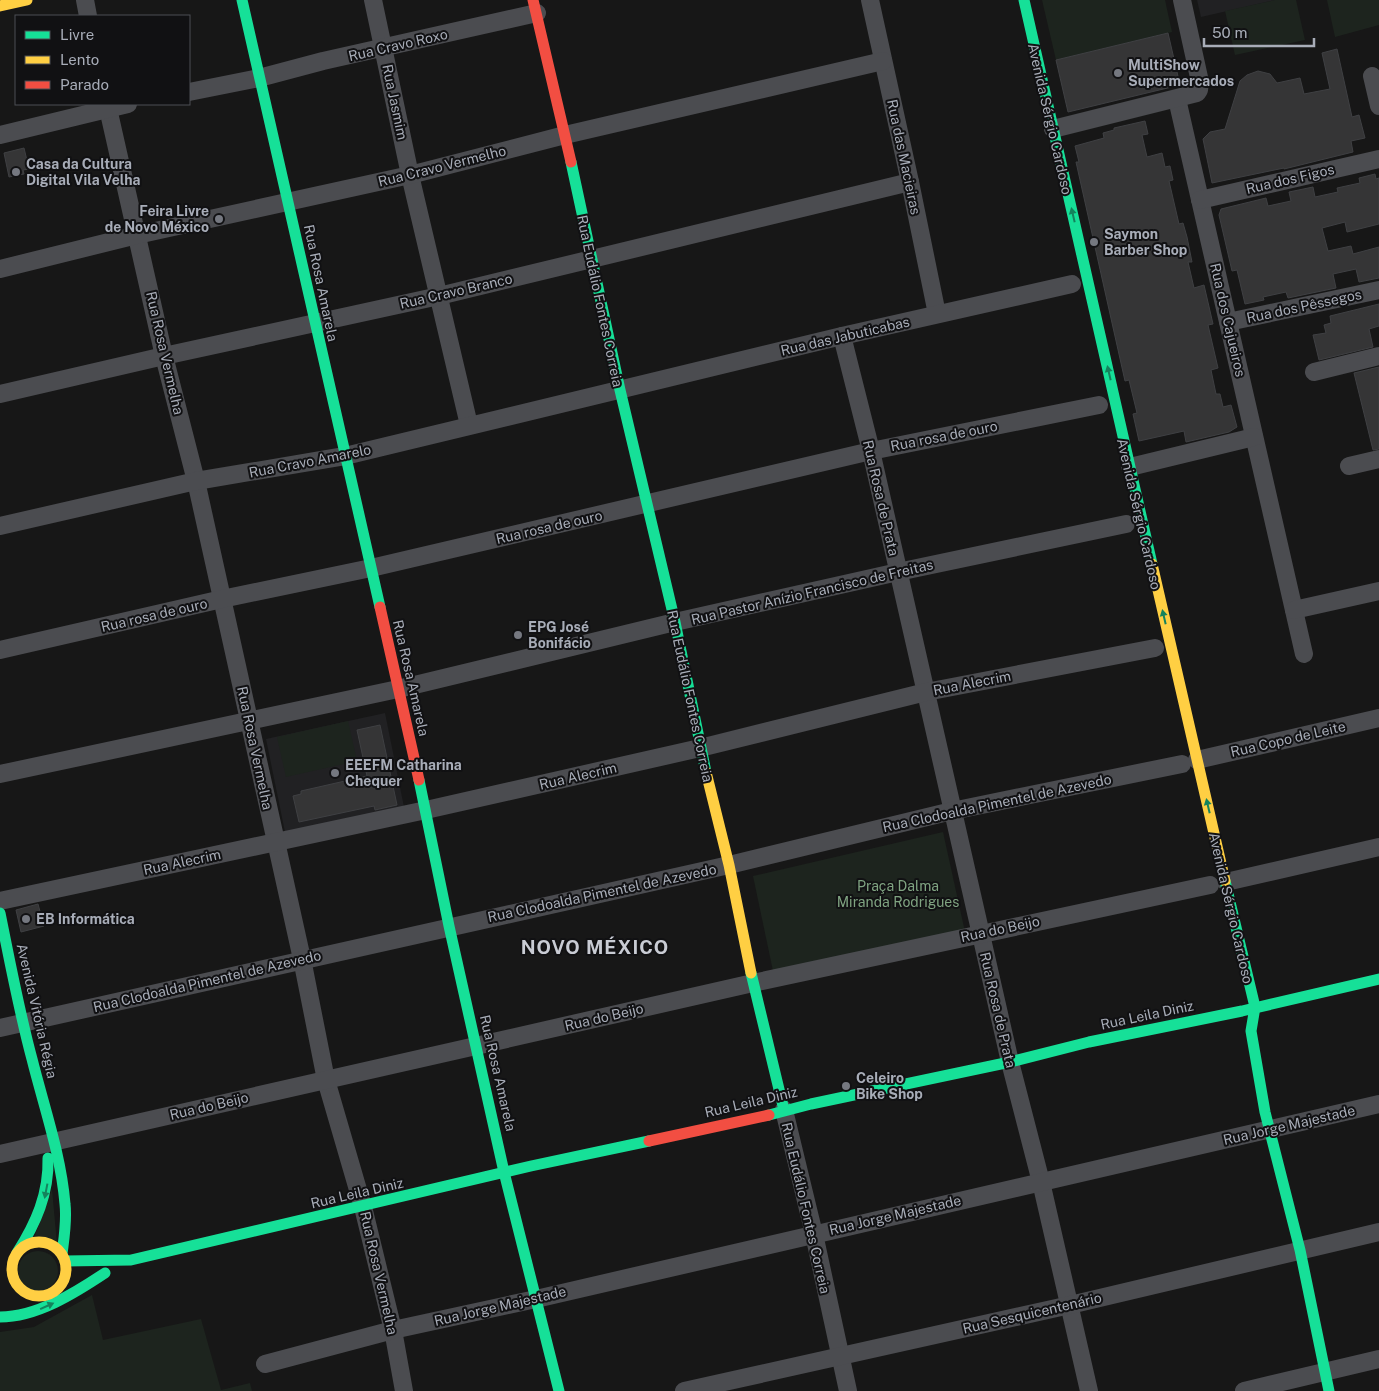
<svg xmlns="http://www.w3.org/2000/svg" width="1379" height="1391" viewBox="0 0 1379 1391" font-family="'Public Sans',sans-serif">
  <rect width="100%" height="100%" fill="#171717"/>
  <!-- built -->
  <g fill="#212123">
    <polygon points="1197,0 1275,0 1201,17"/>
    <polygon points="385,713 404,807 285,832 266,739"/>
  </g>
  <!-- green -->
  <g fill="#1d241e">
    <polygon points="1042,0 1165,0 1172,32 1056,60"/>
    <polygon points="1275,0 1296,0 1305,40 1235,55 1225,11"/>
    <polygon points="1327,0 1379,0 1379,25 1335,37"/>
    <polygon points="348,721 357,761 286,777 277,737"/>
    <polygon points="943,832 965,932 773,971 753,876"/>
    <polygon points="52,1189 57,1244 42,1238 34,1238"/>
    <circle cx="38" cy="1271" r="20"/>
    <polygon points="92,1295 103,1340 201,1319 221,1390 250,1383 252,1391 0,1391 0,1332 34,1327"/>
  </g>
  <!-- building -->
  <g fill="#353536" stroke="#3f4043">
    <polygon points="1168,33 1180,85 1068,112 1056,60"/>
    <polygon points="1337,49 1352,117 1359,115 1365,138 1351,141 1353,152 1284,169 1284,168 1212,183 1203,139 1210,132 1225,129 1240,81 1247,75 1258,71 1270,74 1277,83 1300,78 1304,94 1330,89 1322,53"/>
    <polygon points="1145,121 1148,134 1142,135 1147,157 1162,153 1165,167 1170,166 1173,180 1169,181 1179,224 1183,223 1187,237 1192,262 1188,262 1194,288 1204,285 1213,324 1208,325 1218,368 1211,370 1216,394 1220,394 1223,407 1231,405 1237,427 1229,432 1186,442 1184,431 1139,441 1133,414 1137,413 1129,380 1125,381 1076,162 1079,162 1075,146 1104,138 1103,133 1114,130 1114,128"/>
    <polygon points="24,148 29,169 23,170 24,174 9,177 4,153"/>
    <polygon points="1375,174 1376,179 1379,178 1379,224 1347,232 1345,222 1322,228 1328,251 1351,246 1353,254 1379,247 1379,278 1359,282 1356,269 1333,274 1336,288 1288,298 1286,292 1263,297 1264,300 1245,304 1237,270 1232,271 1219,215 1221,209 1266,198 1268,206 1291,201 1289,192 1313,187 1315,197 1338,192 1337,188 1360,183 1359,178"/>
    <polygon points="1379,304 1379,326 1369,329 1373,347 1319,360 1313,335 1326,333 1324,325 1331,323 1330,316"/>
    <polygon points="1379,367 1379,449 1373,450 1354,373"/>
    <polygon points="380,725 397,805 375,810 374,806 299,822 293,796 301,794 301,791 367,776 357,730"/>
    <polygon points="38,904 44,926 21,932 16,910"/>
  </g>
  <g fill="none" stroke-linecap="round" stroke-linejoin="round">
    <!-- street -->
    <g stroke="#4b4c50" stroke-width="18">
      <polyline points="85,0 88,16"/>
      <polyline points="373,0 410,175 469,425"/>
      <polyline points="870,0 910,182 937,314"/>
      <polyline points="1372,76 1379,106"/>
      <polyline points="189,92 259,78 323,61 537,13"/>
      <polyline points="1177,99 1304,654"/>
      <polyline points="107,104 164,356 196,481 302,959 326,1080 363,1207 393,1330 404,1391"/>
      <polyline points="1053,129 1197,93 1199,90 1200,82 1182,0"/>
      <polyline points="0,135 128,104"/>
      <polyline points="1200,200 1379,159"/>
      <polyline points="0,269 137,235 410,175 565,135 883,61"/>
      <polyline points="1228,322 1379,290"/>
      <polyline points="842,336 871,451 1010,1062 1041,1182 1089,1391"/>
      <polyline points="1314,372 1379,356"/>
      <polyline points="0,394 164,356 439,296 910,182"/>
      <polyline points="1349,466 1379,459"/>
      <polyline points="1130,467 1254,437"/>
      <polyline points="0,526 196,481 345,456 842,336 1072,284"/>
      <polyline points="1294,610 1379,591"/>
      <polyline points="0,650 222,599 371,568 871,451 1099,405"/>
      <polyline points="1197,760 1379,718"/>
      <polyline points="0,774 398,689 675,622 898,572 1126,524"/>
      <polyline points="1226,882 1379,847"/>
      <polyline points="0,901 426,810 700,748 926,692 1155,648"/>
      <polyline points="0,1028 729,865 952,811 1182,764"/>
      <polyline points="784,1110 814,1234 848,1391"/>
      <polyline points="0,1154 753,983 1210,885"/>
      <polyline points="265,1364 393,1330 536,1299 1379,1104"/>
      <polyline points="684,1391 1070,1305 1379,1232"/>
      <polyline points="1244,1391 1379,1359"/>
    </g>
    <!-- fast -->
    <g stroke="#16e098" stroke-width="11">
      <polyline points="242,0 380,607"/>
      <polyline points="1024,0 1152,564"/>
      <polyline points="571,162 620,390 675,622 706,772"/>
      <polyline points="419,780 449,926 504,1172 559,1391"/>
      <polyline points="1225,881 1255,1007 1251,1031 1265,1112 1300,1250 1329,1391"/>
      <path d="M 0,913 C 10,962 19,1011 32,1059 C 44,1107 61,1155 65,1204 C 67,1221 64,1238 62,1254"/>
      <polyline points="751,973 784,1110"/>
      <polyline points="769,1115 811,1104 1010,1062 1089,1042 1242,1011 1379,979"/>
      <path d="M 17,1253 C 36,1223 49,1194 48,1158"/>
      <polyline points="65,1261 131,1260 531,1166 649,1141"/>
      <path d="M 0,1317 C 37,1317 75,1293 105,1273"/>
    </g>
    <!-- slow -->
    <g stroke="#ffcf43" stroke-width="11">
      <polyline points="0,6 27,0"/>
      <polyline points="1152,564 1225,881"/>
      <polyline points="706,772 729,865 751,973"/>
      <circle cx="39" cy="1269" r="27"/>
    </g>
    <!-- jam -->
    <g stroke="#f24e42" stroke-width="11">
      <polyline points="533,0 571,162"/>
      <polyline points="380,607 419,780"/>
      <polyline points="649,1141 769,1115"/>
    </g>
  </g>
  <!-- one-way arrows -->
  <defs><path id="oneway-solid" d="M-6-.8H1V-3.2L6.5 0L1 3.2V.8H-6Z" transform="scale(1.25)"/></defs>
  <g fill="#14835c">
    <use href="#oneway-solid" transform="translate(1073 215) rotate(-103)"/>
    <use href="#oneway-solid" transform="translate(1109 373) rotate(-103)"/>
    <use href="#oneway-solid" transform="translate(1164 617) rotate(-103)"/>
    <use href="#oneway-solid" transform="translate(1208 806) rotate(-103)"/>
    <use href="#oneway-solid" transform="translate(46 1191) rotate(101)"/>
    <use href="#oneway-solid" transform="translate(47 1306) rotate(-24)"/>
  </g>
  <!-- markers -->
  <g fill="#757880" stroke="#111113" stroke-width="2">
    <circle cx="1118" cy="73" r="5"/>
    <circle cx="16" cy="172" r="5"/>
    <circle cx="219" cy="219" r="5"/>
    <circle cx="1094" cy="242" r="5"/>
    <circle cx="518" cy="635" r="5"/>
    <circle cx="335" cy="773" r="5"/>
    <circle cx="26" cy="919" r="5"/>
    <circle cx="846" cy="1086" r="5"/>
  </g>
  <g text-anchor="middle" stroke-width="4" stroke-linejoin="round" paint-order="stroke">
    <!-- street labels -->
    <g font-size="14" fill="#a8adb8" stroke="#111113">
      <text transform="translate(398 45) rotate(-13)" y="5">Rua Cravo Roxo</text>
      <text transform="translate(395 102) rotate(78)" y="5">Rua Jasmim</text>
      <text transform="translate(1050 119) rotate(77)" y="5">Avenida Sérgio Cardoso</text>
      <text transform="translate(904 157) rotate(78)" y="5">Rua das Macieiras</text>
      <text transform="translate(442 166) rotate(-14)" y="5">Rua Cravo Vermelho</text>
      <text transform="translate(1290 179) rotate(-13)" y="5">Rua dos Figos</text>
      <text transform="translate(321 283) rotate(78)" y="5">Rua Rosa Amarela</text>
      <text transform="translate(456 291) rotate(-13)" y="5">Rua Cravo Branco</text>
      <text transform="translate(600 301) rotate(78)" y="5">Rua Eudálio Fontes Correia</text>
      <text transform="translate(1304 306) rotate(-12)" y="5">Rua dos Pêssegos</text>
      <text transform="translate(1228 320) rotate(77)" y="5">Rua dos Cajueiros</text>
      <text transform="translate(845 336) rotate(-13)" y="5">Rua das Jabuticabas</text>
      <text transform="translate(165 353) rotate(77)" y="5">Rua Rosa Vermelha</text>
      <text transform="translate(944 436) rotate(-11)" y="5">Rua rosa de ouro</text>
      <text transform="translate(310 461) rotate(-11)" y="5">Rua Cravo Amarelo</text>
      <text transform="translate(881 498) rotate(77)" y="5">Rua Rosa de Prata</text>
      <text transform="translate(1139 514) rotate(77)" y="5">Avenida Sérgio Cardoso</text>
      <text transform="translate(549 527) rotate(-13)" y="5">Rua rosa de ouro</text>
      <text transform="translate(812 592) rotate(-13)" y="5">Rua Pastor Anízio Francisco de Freitas</text>
      <text transform="translate(154 615) rotate(-13)" y="5">Rua rosa de ouro</text>
      <text transform="translate(411 678) rotate(77)" y="5">Rua Rosa Amarela</text>
      <text transform="translate(972 683) rotate(-11)" y="5">Rua Alecrim</text>
      <text transform="translate(690 696) rotate(78)" y="5">Rua Eudálio Fontes Correia</text>
      <text transform="translate(1288 739) rotate(-13)" y="5">Rua Copo de Leite</text>
      <text transform="translate(255 748) rotate(78)" y="5">Rua Rosa Vermelha</text>
      <text transform="translate(578 776) rotate(-13)" y="5">Rua Alecrim</text>
      <text transform="translate(997 803) rotate(-12)" y="5">Rua Clodoalda Pimentel de Azevedo</text>
      <text transform="translate(182 862) rotate(-12)" y="5">Rua Alecrim</text>
      <text transform="translate(602 893) rotate(-12)" y="5">Rua Clodoalda Pimentel de Azevedo</text>
      <text transform="translate(1231 908) rotate(77)" y="5">Avenida Sérgio Cardoso</text>
      <text transform="translate(1000 929) rotate(-12)" y="5">Rua do Beijo</text>
      <text transform="translate(207 981) rotate(-13)" y="5">Rua Clodoalda Pimentel de Azevedo</text>
      <text transform="translate(998 1010) rotate(77)" y="5">Rua Rosa de Prata</text>
      <text transform="translate(37 1011) rotate(77)" y="5">Avenida Vitória Régia</text>
      <text transform="translate(1147 1015) rotate(-12)" y="5">Rua Leila Diniz</text>
      <text transform="translate(604 1017) rotate(-13)" y="5">Rua do Beijo</text>
      <text transform="translate(498 1073) rotate(77)" y="5">Rua Rosa Amarela</text>
      <text transform="translate(751 1102) rotate(-13)" y="5">Rua Leila Diniz</text>
      <text transform="translate(209 1106) rotate(-13)" y="5">Rua do Beijo</text>
      <text transform="translate(1289 1125) rotate(-13)" y="5">Rua Jorge Majestade</text>
      <text transform="translate(357 1193) rotate(-13)" y="5">Rua Leila Diniz</text>
      <text transform="translate(806 1208) rotate(77)" y="5">Rua Eudálio Fontes Correia</text>
      <text transform="translate(895 1215) rotate(-13)" y="5">Rua Jorge Majestade</text>
      <text transform="translate(379 1273) rotate(77)" y="5">Rua Rosa Vermelha</text>
      <text transform="translate(500 1306) rotate(-13)" y="5">Rua Jorge Majestade</text>
      <text transform="translate(1032 1313) rotate(-13)" y="5">Rua Sesquicentenário</text>
    </g>
    <!-- poi labels -->
    <g font-size="14" font-weight="bold" fill="#a8adb8" stroke="#111113" text-anchor="start">
      <text x="1128" y="70">MultiShow<tspan x="1128" dy="16">Supermercados</tspan></text>
      <text x="26" y="169">Casa da Cultura<tspan x="26" dy="16">Digital Vila Velha</tspan></text>
      <text x="209" y="216" text-anchor="end">Feira Livre<tspan x="209" dy="16">de Novo México</tspan></text>
      <text x="1104" y="239">Saymon<tspan x="1104" dy="16">Barber Shop</tspan></text>
      <text x="528" y="632">EPG José<tspan x="528" dy="16">Bonifácio</tspan></text>
      <text x="345" y="770">EEEFM Catharina<tspan x="345" dy="16">Chequer</tspan></text>
      <text x="36" y="924">EB Informática</text>
      <text x="856" y="1083">Celeiro<tspan x="856" dy="16">Bike Shop</tspan></text>
    </g>
    <!-- park labels -->
    <g font-size="14" fill="#7fa381" stroke="#111113">
      <text x="898" y="891">Praça Dalma<tspan x="898" dy="16">Miranda Rodrigues</tspan></text>
    </g>
    <!-- district labels -->
    <g font-size="19" font-weight="bold" letter-spacing="1" fill="#c9ccd4" stroke="#111113">
      <text x="595" y="954">NOVO MÉXICO</text>
    </g>
  </g>
  <!-- legend -->
  <rect x="15" y="15" width="175" height="90" fill="#111113" stroke="#4d4f55"/>
  <rect x="25" y="31" width="25" height="8" fill="#16e098" stroke="#4d4f55"/>
  <text x="60" y="40" font-size="15" fill="#a8adb8">Livre</text>
  <rect x="25" y="56" width="25" height="8" fill="#ffcf43" stroke="#4d4f55"/>
  <text x="60" y="65" font-size="15" fill="#a8adb8">Lento</text>
  <rect x="25" y="81" width="25" height="8" fill="#f24e42" stroke="#4d4f55"/>
  <text x="60" y="90" font-size="15" fill="#a8adb8">Parado</text>
  <!-- scale -->
  <path d="M1204 38v8h110v-8" fill="none" stroke="#a8adb8" stroke-width="2.5"/>
  <text x="1212" y="38" font-size="15" fill="#a8adb8" stroke="#111113" stroke-width="4" paint-order="stroke">50 m</text>
</svg>
